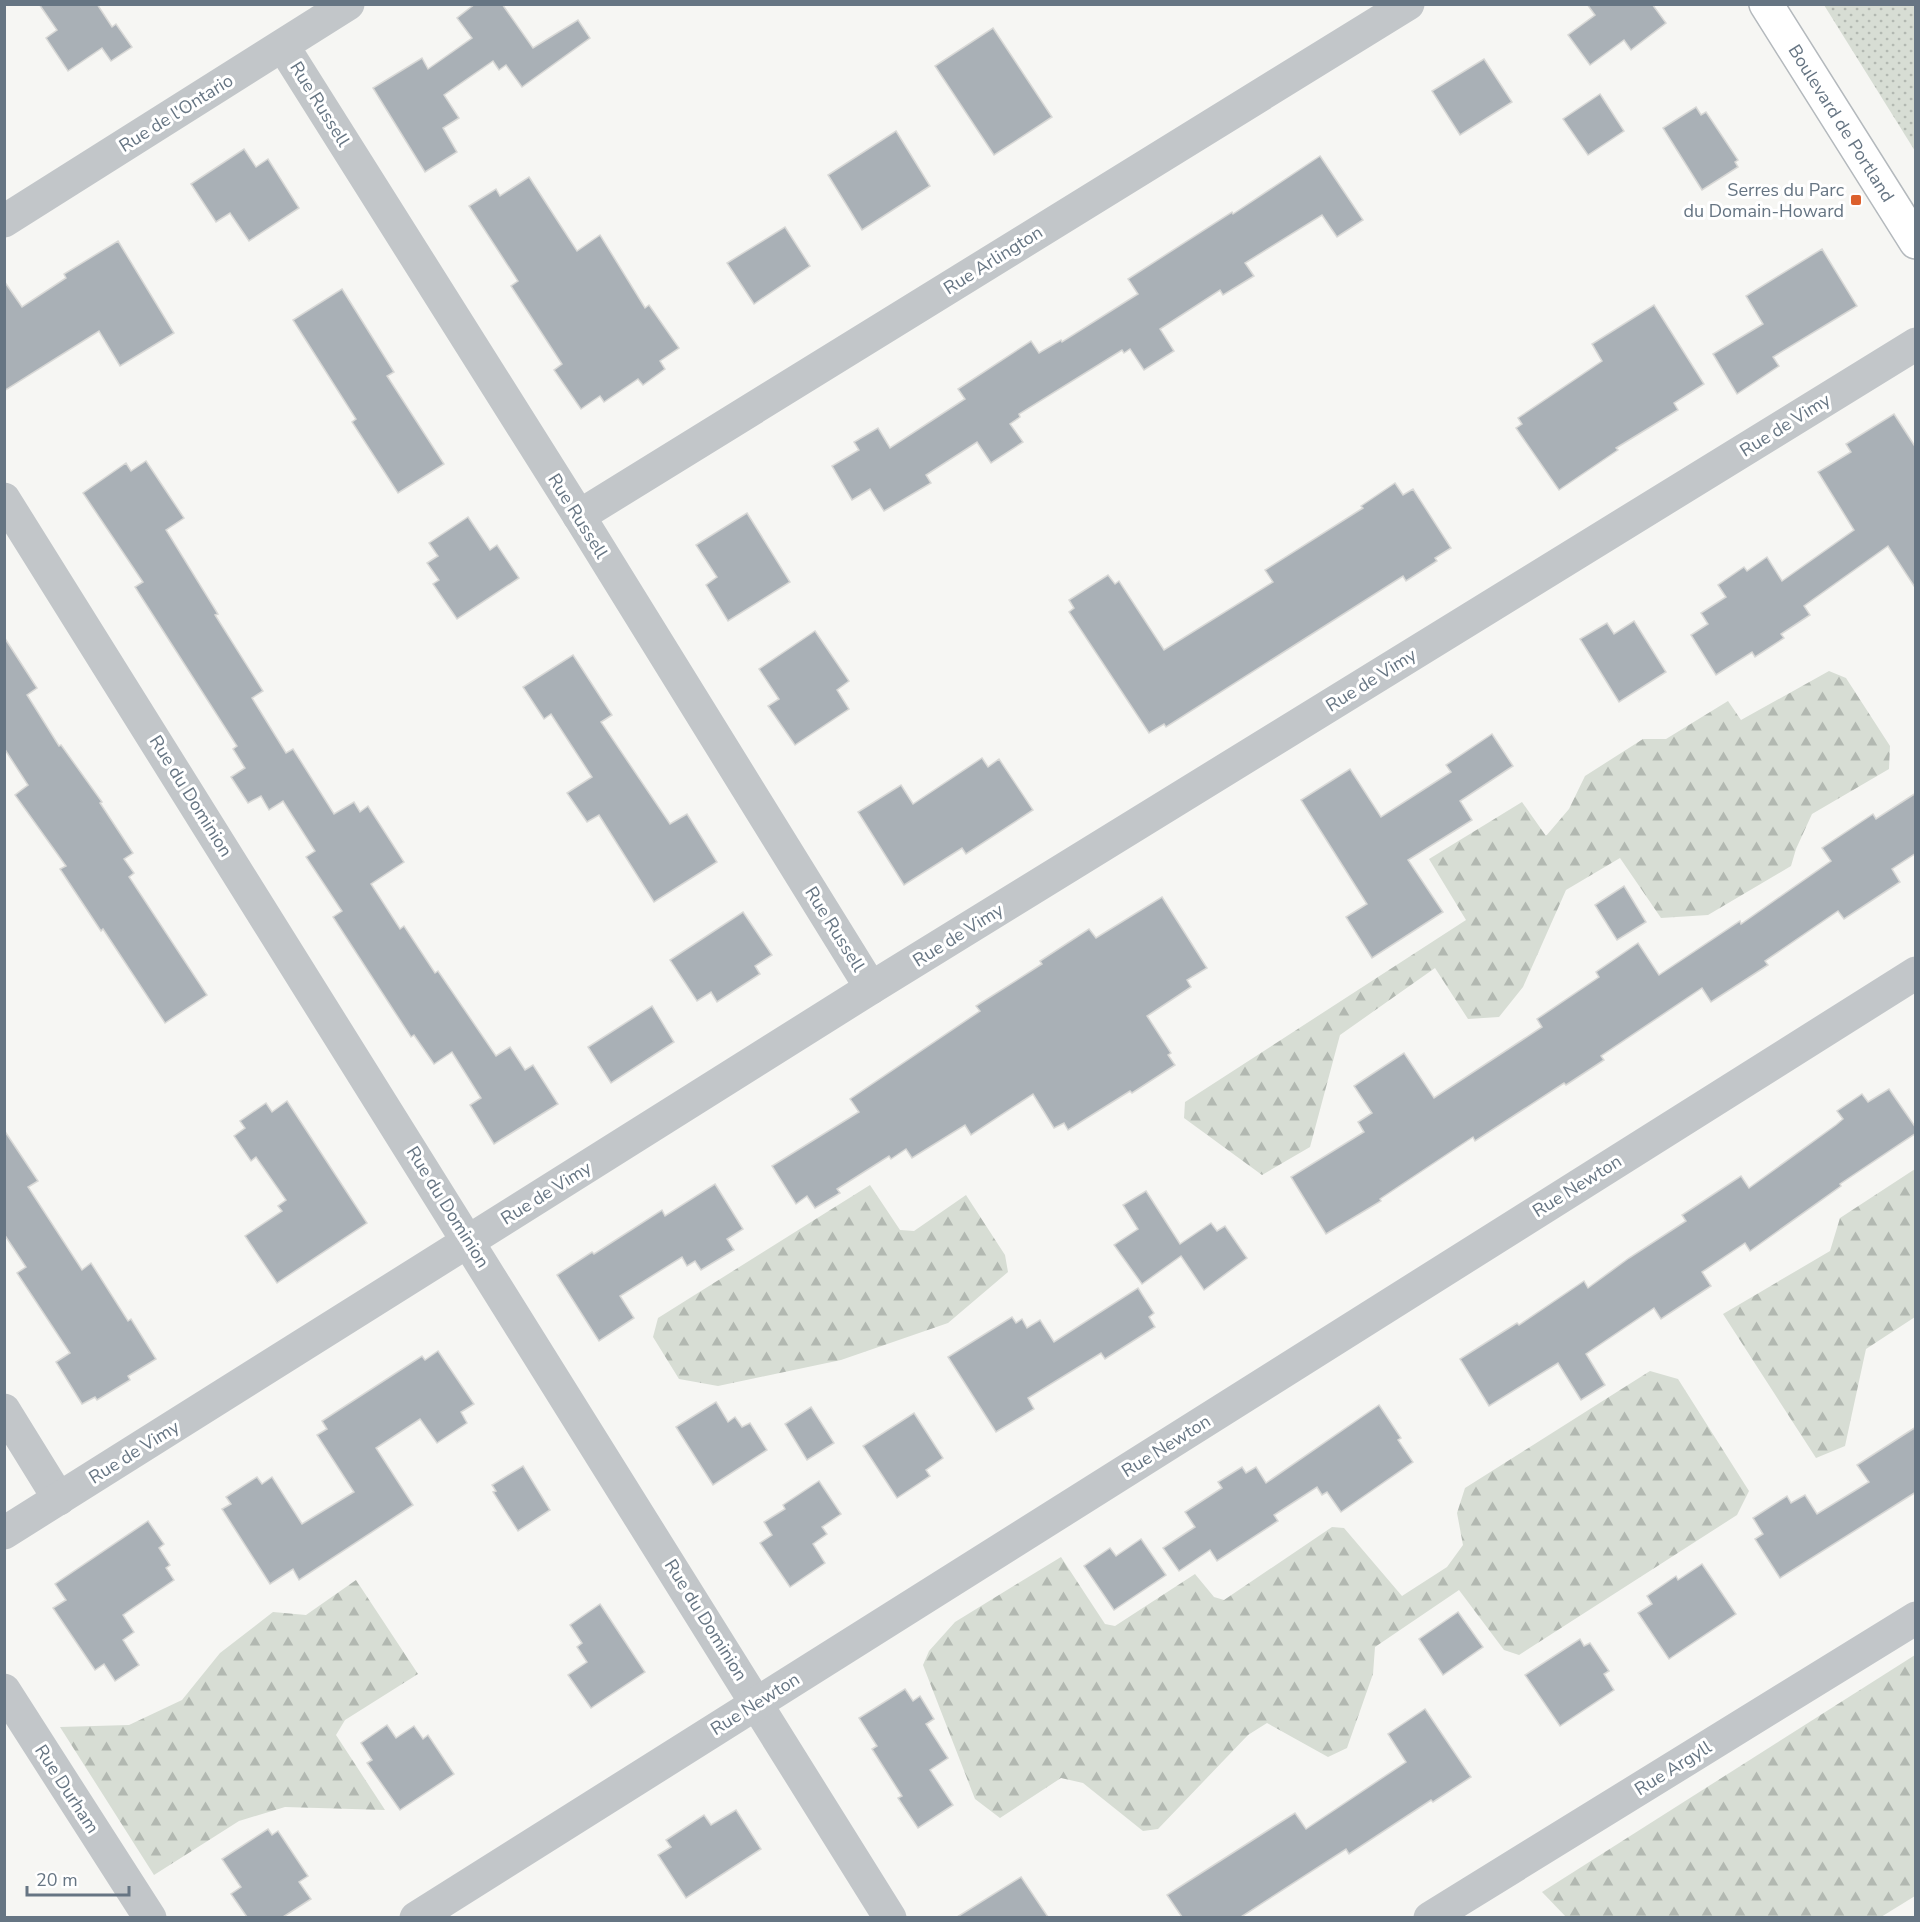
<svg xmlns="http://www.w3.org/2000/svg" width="1920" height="1922" viewBox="0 0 1920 1922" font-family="'Nunito Sans',sans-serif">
  <defs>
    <pattern id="grass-dots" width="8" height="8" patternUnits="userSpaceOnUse" patternTransform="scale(1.5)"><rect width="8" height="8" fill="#d7ddd4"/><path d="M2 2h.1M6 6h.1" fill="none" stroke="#b2b8b1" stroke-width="1.8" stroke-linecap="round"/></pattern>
    <pattern id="forest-firs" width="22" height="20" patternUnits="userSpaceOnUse" patternTransform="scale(1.5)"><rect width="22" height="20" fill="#d7ddd4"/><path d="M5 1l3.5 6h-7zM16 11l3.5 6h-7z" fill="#b2b8b1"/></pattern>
  </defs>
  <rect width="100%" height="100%" fill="#f6f6f3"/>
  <!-- grass -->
  <polygon fill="url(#grass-dots)" points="1824,5 1915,5 1915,151"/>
  <!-- forest -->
  <g fill="url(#forest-firs)">
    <polygon points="1829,671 1846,678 1890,746 1889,769 1812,814 1796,849 1791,866 1708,915 1661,918 1620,858 1566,890 1523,987 1499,1017 1468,1019 1435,968 1340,1035 1310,1147 1262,1175 1184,1118 1185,1102 1466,920 1429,859 1522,802 1546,836 1569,809 1585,776 1643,739 1666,739 1728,701 1741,720"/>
    <polygon points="1915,1169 1915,1317 1866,1349 1845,1446 1816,1458 1723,1314 1830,1251 1840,1218"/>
    <polygon points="870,1185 900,1230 914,1231 966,1195 1005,1255 1008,1272 948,1323 841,1360 718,1386 679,1379 653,1337 658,1318"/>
    <polygon points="1650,1371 1678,1379 1749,1491 1737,1515 1519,1655 1504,1650 1459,1590 1375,1647 1373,1674 1347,1748 1328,1757 1267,1723 1248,1735 1158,1829 1143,1831 1083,1783 1061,1778 1000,1818 975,1799 923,1665 929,1651 955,1622 1061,1557 1105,1624 1115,1626 1195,1574 1214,1597 1224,1600 1332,1527 1344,1528 1402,1596 1447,1567 1463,1545 1457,1513 1465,1488"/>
    <polygon points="356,1580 418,1674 345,1720 336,1735 385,1810 285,1807 239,1821 154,1875 60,1727 129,1725 182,1700 220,1653 273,1612 306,1615"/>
    <polygon points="1915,1655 1915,1896 1881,1917 1567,1918 1542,1892"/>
  </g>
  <!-- building -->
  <g fill="#a9b0b6" stroke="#d8d8d6" stroke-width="1.5">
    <polygon points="39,4 97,4 112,27 116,24 132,47 111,61 102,48 68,71 46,38 57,30"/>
    <polygon points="475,4 502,4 533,48 578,20 590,38 522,87 506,65 499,70 493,61 444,95 459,118 443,128 457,152 425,172 373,88 422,58 428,69 472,38 457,18"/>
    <polygon points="1587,4 1652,4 1666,23 1631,50 1624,40 1590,65 1568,35 1595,15"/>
    <polygon points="993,28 1052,117 994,155 935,66"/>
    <polygon points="1484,59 1512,102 1460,135 1432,91"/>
    <polygon points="1600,94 1624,131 1588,155 1563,119"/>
    <polygon points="1696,107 1701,115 1706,112 1738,160 1735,162 1738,167 1702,190 1663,128"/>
    <polygon points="896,131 930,186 862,230 828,175"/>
    <polygon points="244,149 256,167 268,159 299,208 249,241 230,213 216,222 191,184"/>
    <polygon points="1320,156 1363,220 1337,237 1322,215 1245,263 1254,276 1223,295 1220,290 1160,329 1174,351 1144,370 1130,349 1124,353 1122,350 1019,414 1020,417 1010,424 1023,442 991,463 977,442 926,475 931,483 884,511 870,489 852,500 832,466 859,450 854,442 878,428 890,448 965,399 958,389 1031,341 1039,353 1061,340 1062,342 1138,294 1128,279 1232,212 1233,214"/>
    <polygon points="529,177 577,251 600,235 645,308 649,305 679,348 660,361 665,369 643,385 638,379 604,402 600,396 581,409 554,370 562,364 511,286 518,281 469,206 496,189 500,196"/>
    <polygon points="785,227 810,266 754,304 727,263"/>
    <polygon points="118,241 174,333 120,366 99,331 4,391 4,281 22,307 66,278 64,274"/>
    <polygon points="1822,249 1857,306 1773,357 1779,366 1737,394 1713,354 1763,324 1746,296"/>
    <polygon points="342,289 394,372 387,376 444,464 398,493 352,422 356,419 293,320"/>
    <polygon points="1654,305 1704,384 1674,403 1678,410 1616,448 1618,450 1559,490 1516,428 1522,424 1518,418 1602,361 1592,344"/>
    <polygon points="1894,414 1916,448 1916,589 1888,546 1804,606 1810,615 1781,634 1784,638 1755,657 1752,652 1716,675 1691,635 1708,624 1701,613 1726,597 1718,585 1744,567 1747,571 1767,557 1782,581 1854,530 1818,472 1851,452 1846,444"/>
    <polygon points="146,461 184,518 166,530 218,614 215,615 263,691 252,698 286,753 293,749 334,814 354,802 360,812 368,806 404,862 371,884 400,929 404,926 435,973 438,971 496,1056 510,1047 525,1070 533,1065 558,1104 494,1144 470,1105 481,1098 452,1052 434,1064 414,1035 411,1037 333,917 342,911 306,857 315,851 283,801 269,810 261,796 248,803 231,777 245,768 233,749 237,746 135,587 143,582 83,493 126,463 131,471"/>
    <polygon points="1395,483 1403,495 1413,489 1451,548 1435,558 1437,561 1406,581 1403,576 1166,727 1164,724 1149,733 1069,612 1074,608 1069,600 1108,575 1115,584 1119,581 1164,650 1273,582 1265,570 1363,508 1361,506"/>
    <polygon points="747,513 790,582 728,621 706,585 717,577 696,545"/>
    <polygon points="468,517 490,550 497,545 519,578 457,619 433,584 439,580 427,563 438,556 429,543"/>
    <polygon points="1634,621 1666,672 1619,702 1580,639 1607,623 1614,634"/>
    <polygon points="815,631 849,681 837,690 849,709 795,745 768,706 779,699 759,669"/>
    <polygon points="4,637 37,688 27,695 59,746 61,745 102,802 100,803 133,853 124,859 134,873 129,877 207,995 165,1023 103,929 101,931 60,869 66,866 15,795 28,785 4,748"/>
    <polygon points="573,655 612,715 601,722 670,824 687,814 717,862 654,902 599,815 587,822 567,793 592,777 551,714 544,719 523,687"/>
    <polygon points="1492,734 1513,766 1460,801 1472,820 1408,860 1443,912 1372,958 1346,917 1367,904 1301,800 1350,769 1381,817 1451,772 1446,765"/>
    <polygon points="982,758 988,767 999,759 1033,810 966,854 962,848 904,885 858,812 901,785 913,804"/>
    <polygon points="1916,793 1916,853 1892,869 1900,882 1844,919 1838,911 1765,961 1768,965 1711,1002 1702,988 1601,1056 1604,1060 1566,1085 1564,1083 1475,1141 1473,1137 1380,1199 1381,1201 1326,1234 1291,1177 1364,1132 1358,1122 1372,1113 1354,1086 1404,1053 1434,1098 1542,1027 1537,1019 1599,977 1596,972 1638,943 1659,975 1740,921 1741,924 1831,861 1822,848 1873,814 1876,819"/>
    <polygon points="1624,886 1646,922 1617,940 1595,905"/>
    <polygon points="1162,897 1207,968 1187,980 1191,987 1147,1016 1171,1053 1168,1055 1175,1065 1132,1093 1130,1091 1068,1130 1064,1123 1054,1128 1033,1094 971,1135 965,1125 912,1158 906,1149 891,1159 889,1156 837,1189 840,1193 815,1208 807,1196 796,1204 772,1166 859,1112 850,1099 980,1011 976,1006 1042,964 1040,961 1089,929 1096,938"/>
    <polygon points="743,912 772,955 755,966 760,974 717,1002 711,992 697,1001 670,960"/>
    <polygon points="652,1006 674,1042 611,1083 588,1047"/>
    <polygon points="1889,1089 1916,1128 1916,1133 1840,1184 1841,1186 1750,1251 1745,1243 1702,1272 1711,1286 1661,1319 1654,1308 1586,1354 1605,1385 1581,1400 1558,1363 1489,1406 1460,1359 1517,1323 1519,1325 1584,1281 1588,1288 1629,1258 1686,1221 1682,1215 1741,1176 1749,1188 1836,1125 1843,1119 1837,1111 1862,1094 1868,1102"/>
    <polygon points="287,1101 367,1223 277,1283 245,1236 282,1211 278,1206 286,1200 256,1157 251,1161 234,1136 245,1128 240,1121 266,1103 272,1112"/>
    <polygon points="4,1130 38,1181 28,1187 82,1270 91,1263 128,1321 131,1319 156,1359 128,1376 130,1380 97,1400 95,1397 82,1404 56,1362 70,1353 17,1273 26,1267 4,1234"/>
    <polygon points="715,1184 743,1229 727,1239 734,1250 701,1270 695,1261 687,1266 682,1257 620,1296 634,1318 599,1341 557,1275 592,1252 594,1254 662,1210 665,1216"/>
    <polygon points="1146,1191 1180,1244 1211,1223 1217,1231 1225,1226 1247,1258 1204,1290 1181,1256 1142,1284 1114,1245 1138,1229 1123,1205"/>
    <polygon points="1138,1288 1154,1313 1149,1317 1155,1327 1105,1359 1101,1353 1028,1398 1034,1409 996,1432 948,1357 1012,1317 1016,1323 1022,1319 1027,1328 1040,1320 1054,1342"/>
    <polygon points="438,1351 474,1404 461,1412 467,1423 437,1443 420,1419 376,1448 413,1505 299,1580 293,1569 270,1584 222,1509 231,1504 226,1497 257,1477 262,1484 272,1477 302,1524 354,1492 317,1435 327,1429 322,1421 422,1356 425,1360"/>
    <polygon points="716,1402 728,1422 735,1417 742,1427 750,1423 767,1450 713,1485 676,1427"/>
    <polygon points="1379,1405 1401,1438 1398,1440 1413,1462 1341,1512 1327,1492 1322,1495 1317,1487 1274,1515 1278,1521 1217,1561 1210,1550 1179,1571 1163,1548 1195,1527 1185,1512 1222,1488 1218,1482 1242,1467 1246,1473 1256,1467 1266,1483"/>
    <polygon points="811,1407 834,1443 807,1460 785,1424"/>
    <polygon points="914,1413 943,1458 926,1470 930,1476 897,1498 863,1446"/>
    <polygon points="1916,1427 1916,1492 1780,1578 1755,1539 1763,1534 1753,1518 1787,1496 1791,1503 1805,1495 1817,1514 1869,1482 1857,1465"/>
    <polygon points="523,1466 550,1510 518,1531 493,1492 496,1491 492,1485"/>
    <polygon points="819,1481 841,1514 822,1527 827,1534 813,1544 825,1563 790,1587 760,1543 772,1535 764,1522 785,1509 783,1505"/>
    <polygon points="148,1521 164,1544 159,1548 170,1565 166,1568 174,1580 123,1615 134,1632 123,1640 139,1665 115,1681 104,1664 95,1670 53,1608 66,1600 55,1584"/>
    <polygon points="1141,1539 1166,1575 1114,1610 1084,1566 1110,1548 1116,1556"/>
    <polygon points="1702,1564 1736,1614 1669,1659 1638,1613 1652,1604 1647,1596 1676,1576 1678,1580"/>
    <polygon points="600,1604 645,1672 591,1708 568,1675 587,1662 577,1647 582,1643 570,1625"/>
    <polygon points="1458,1612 1483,1647 1443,1675 1419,1639"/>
    <polygon points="1580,1639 1584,1646 1590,1643 1609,1671 1604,1674 1614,1690 1560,1726 1525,1675"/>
    <polygon points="905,1689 913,1701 920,1696 934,1719 926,1724 948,1758 930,1770 953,1805 918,1828 898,1798 902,1796 872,1749 877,1746 859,1718"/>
    <polygon points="1425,1709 1471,1777 1433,1802 1431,1800 1349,1854 1346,1849 1241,1917 1182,1917 1167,1895 1295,1813 1306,1829 1406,1762 1388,1734"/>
    <polygon points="387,1725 396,1738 414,1726 423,1739 428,1735 454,1774 400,1810 367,1763 372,1760 361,1743"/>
    <polygon points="736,1810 761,1849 686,1898 658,1855 671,1847 666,1840 704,1815 711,1825"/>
    <polygon points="268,1829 272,1835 278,1831 308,1876 299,1882 311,1899 283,1917 247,1917 231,1894 241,1887 222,1859"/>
    <polygon points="1021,1877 1048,1917 957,1917"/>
  </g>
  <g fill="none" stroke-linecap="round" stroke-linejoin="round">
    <defs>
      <g id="secondary">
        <path id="s1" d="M 1766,4 L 1916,242"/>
      </g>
    </defs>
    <!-- secondary casing -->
    <use href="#secondary" stroke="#b4b9bd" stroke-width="36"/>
    <!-- minor -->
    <g stroke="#c2c6c9" stroke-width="33">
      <polyline points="283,46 579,516 871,988"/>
      <polyline points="4,221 348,4"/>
      <polyline points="4,499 890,1918"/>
      <polyline points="579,516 1408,4"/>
      <polyline points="4,1410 59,1499"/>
      <polyline points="4,1533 871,988 1916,344"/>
      <polyline points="4,1690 150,1918"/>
      <polyline points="416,1918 1916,973"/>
      <polyline points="1430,1918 1916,1618"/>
    </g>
    <!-- secondary -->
    <use href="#secondary" stroke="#fff" stroke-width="33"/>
  </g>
  <!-- markers -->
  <rect fill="#dc602d" stroke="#fff" stroke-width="2" x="1850" y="194" width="12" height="12" rx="3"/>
  <g text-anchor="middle" stroke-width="6" stroke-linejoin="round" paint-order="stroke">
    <!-- street labels -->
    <g font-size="18" fill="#667583" stroke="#fff">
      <text transform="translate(320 104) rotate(58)" y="6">Rue Russell</text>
      <text transform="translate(176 113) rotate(-32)" y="6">Rue de l'Ontario</text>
      <text dy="6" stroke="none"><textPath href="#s1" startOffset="141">Boulevard de Portland</textPath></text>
      <text transform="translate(993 260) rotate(-32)" y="6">Rue Arlington</text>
      <text transform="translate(1785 425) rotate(-32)" y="6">Rue de Vimy</text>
      <text transform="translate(578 516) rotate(58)" y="6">Rue Russell</text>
      <text transform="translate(1371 680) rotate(-32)" y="6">Rue de Vimy</text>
      <text transform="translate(191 796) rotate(58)" y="6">Rue du Dominion</text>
      <text transform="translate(835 929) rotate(58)" y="6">Rue Russell</text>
      <text transform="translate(958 935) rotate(-32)" y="6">Rue de Vimy</text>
      <text transform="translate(1577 1186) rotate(-32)" y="6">Rue Newton</text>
      <text transform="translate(546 1193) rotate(-32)" y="6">Rue de Vimy</text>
      <text transform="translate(448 1207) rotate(58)" y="6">Rue du Dominion</text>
      <text transform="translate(1166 1446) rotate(-32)" y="6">Rue Newton</text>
      <text transform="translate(134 1452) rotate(-32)" y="6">Rue de Vimy</text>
      <text transform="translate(706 1620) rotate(58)" y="6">Rue du Dominion</text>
      <text transform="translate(755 1704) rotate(-32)" y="6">Rue Newton</text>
      <text transform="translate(1673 1768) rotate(-32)" y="6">Rue Argyll</text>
      <text transform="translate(67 1789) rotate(57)" y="6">Rue Durham</text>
    </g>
    <!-- poi labels -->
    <g font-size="18" fill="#667583" stroke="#fff" text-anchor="end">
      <text x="1844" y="196">Serres du Parc<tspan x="1844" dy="21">du Domain-Howard</tspan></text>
    </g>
  </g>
  <!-- border -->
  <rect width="1920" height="1922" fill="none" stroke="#667583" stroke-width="12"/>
  <!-- scale -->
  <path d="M27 1886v9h102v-9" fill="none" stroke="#667583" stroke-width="3"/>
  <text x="36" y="1886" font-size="18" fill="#667583" stroke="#ffffff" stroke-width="4.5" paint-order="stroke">20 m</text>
</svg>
